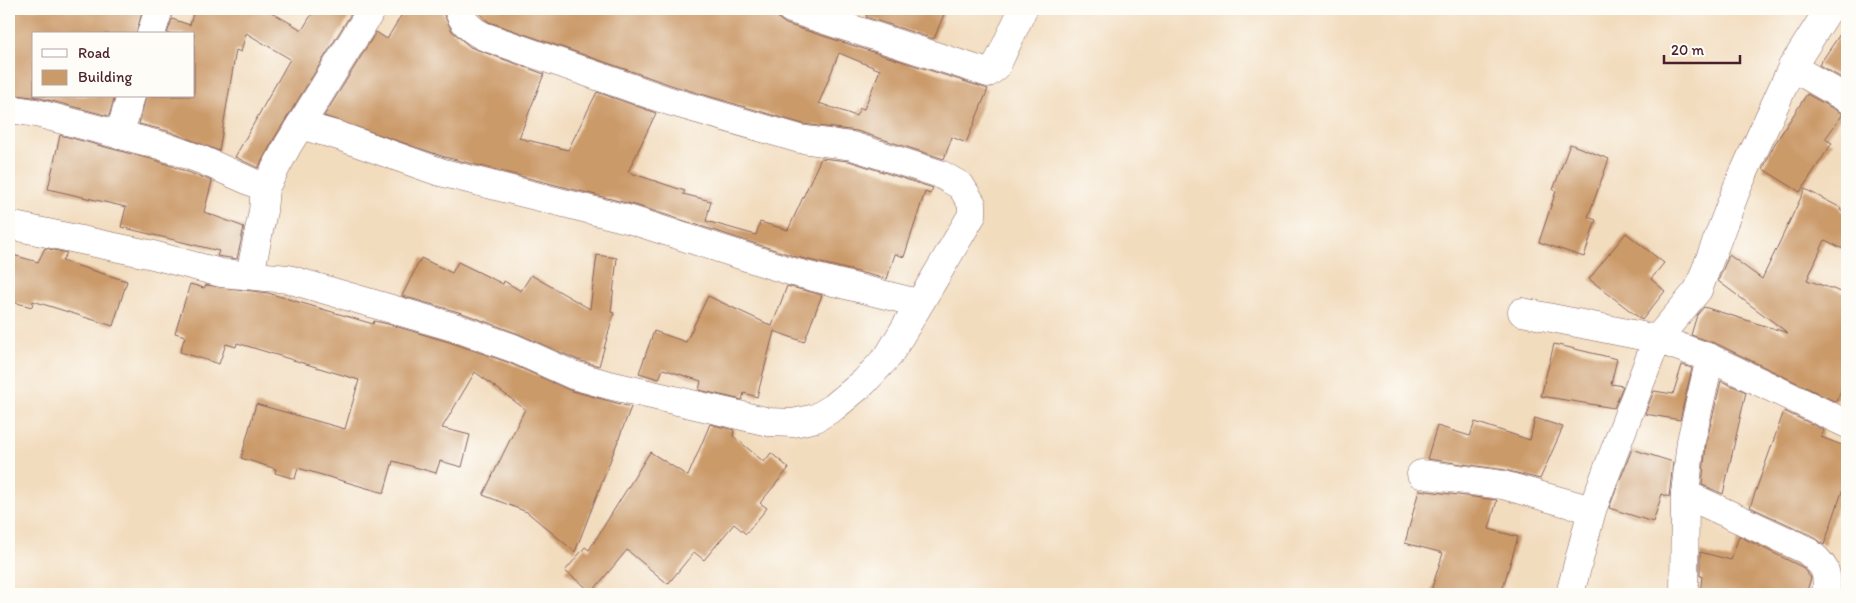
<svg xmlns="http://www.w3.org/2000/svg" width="1856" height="603" viewBox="0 0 1856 603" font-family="Itim,sans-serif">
  <rect width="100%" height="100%" fill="#fdfcf7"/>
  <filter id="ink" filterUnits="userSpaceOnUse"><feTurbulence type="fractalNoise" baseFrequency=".02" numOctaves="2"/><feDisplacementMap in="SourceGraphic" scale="10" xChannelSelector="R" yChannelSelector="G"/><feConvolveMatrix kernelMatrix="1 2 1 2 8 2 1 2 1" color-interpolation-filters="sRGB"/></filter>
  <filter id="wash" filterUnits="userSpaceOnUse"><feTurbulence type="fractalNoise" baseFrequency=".0096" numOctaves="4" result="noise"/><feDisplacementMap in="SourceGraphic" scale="20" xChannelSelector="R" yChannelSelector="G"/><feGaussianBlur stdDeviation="1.12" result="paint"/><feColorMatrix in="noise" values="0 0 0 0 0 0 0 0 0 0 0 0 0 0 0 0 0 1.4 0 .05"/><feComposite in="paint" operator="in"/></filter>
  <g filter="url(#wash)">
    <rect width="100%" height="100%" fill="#f2dcbe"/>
    <g id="blocks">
      <!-- building -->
      <g fill="#cb9a69" fill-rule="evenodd">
        <polygon points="9,9 143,9 136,34 34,34 34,96 115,96 109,116 40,98 9,94"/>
        <polygon points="194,9 266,9 302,30 315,9 354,9 275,137 258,168 235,157 290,59 246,33 241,52 236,50 219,151 168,131 139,124 146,96 194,96 194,34 167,34 172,19 190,25"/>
        <polygon points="405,9 441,9 452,31 470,47 544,74 519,138 568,150 597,92 656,113 628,172 685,191 683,194 711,201 706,221 756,235 760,222 788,230 821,158 849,161 933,188 930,194 925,192 904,257 895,254 887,279 797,257 635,205 445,157 324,116 376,32 387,39"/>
        <path d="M 475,9 L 776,9 L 779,19 L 786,24 L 988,89 L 966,143 L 952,137 L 944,159 L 857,131 L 803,124 L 674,86 L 489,22 ZM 839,53 L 880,70 L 864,109 L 860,108 L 856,116 L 819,103 Z"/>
        <polygon points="869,9 946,9 934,39 866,17"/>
        <polygon points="1847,24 1847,81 1819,65"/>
        <polygon points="1807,94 1843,114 1825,139 1832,143 1800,192 1763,169 1774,145"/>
        <polygon points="60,135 158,161 212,181 204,212 244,227 237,259 217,256 219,251 121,227 126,207 48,189"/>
        <polygon points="1570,144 1609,159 1588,217 1596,220 1584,257 1539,242 1556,191 1553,190"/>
        <polygon points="1805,189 1841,208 1840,210 1847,214 1847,251 1825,240 1807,280 1847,294 1847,377 1836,402 1717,344 1691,335 1697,315 1704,307 1788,333 1718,281 1729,255 1762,279"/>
        <polygon points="1626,233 1664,263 1651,279 1665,291 1642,320 1589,279"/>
        <polygon points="45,248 67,253 62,261 127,281 113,326 33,301 32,307 9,301 9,254 38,262"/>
        <polygon points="597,255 617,258 611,312 614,313 599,366 578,360 519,334 462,313 402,296 421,258 452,273 458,262 503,284 504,281 521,291 531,275 590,309"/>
        <polygon points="190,284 204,288 206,285 268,293 373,324 374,321 388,324 452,343 507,362 569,390 631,407 575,552 527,512 483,495 525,409 475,372 442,428 470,435 462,467 440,461 436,473 393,461 384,493 298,468 295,479 275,473 276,469 241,458 256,404 345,429 359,380 237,343 236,347 226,344 219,364 180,352 185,336 175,333"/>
        <polygon points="787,286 822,295 804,342 774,331 757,397 744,393 742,400 699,390 701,381 663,369 659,379 639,373 654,331 686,342 708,296 772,326"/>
        <polygon points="1554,344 1617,359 1611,384 1623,386 1614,408 1541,396"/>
        <polygon points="1682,365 1692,368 1680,420 1645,414 1654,391 1673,394"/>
        <polygon points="1721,381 1746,392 1723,494 1702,485 1706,444"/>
        <polygon points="1784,411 1824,430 1821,437 1847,447 1847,477 1824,545 1813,536 1750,507"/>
        <polygon points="1535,418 1563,427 1540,479 1505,470 1427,459 1437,426 1470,436 1475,422 1530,440"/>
        <polygon points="710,424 734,430 733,436 764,462 771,453 789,468 760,503 767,508 746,534 734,524 704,560 694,552 668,584 627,550 592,592 565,571 585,547 589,550 650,452 688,476"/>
        <polygon points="1632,449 1673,462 1669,497 1662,494 1653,522 1609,508"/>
        <polygon points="1419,490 1497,500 1489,529 1518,537 1501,594 1430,594 1443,553 1405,543"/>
        <polygon points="1739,536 1802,567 1811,578 1806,594 1700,594 1702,576 1700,576 1700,552 1731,560"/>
      </g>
    </g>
  </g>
  <g filter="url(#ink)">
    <use href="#blocks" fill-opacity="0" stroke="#85615e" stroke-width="1"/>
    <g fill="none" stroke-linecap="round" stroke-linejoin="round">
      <defs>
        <g id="minor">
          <polyline points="791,9 988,73 996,67 1023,9"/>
          <polyline points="151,34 159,9"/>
          <polyline points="1792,67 1847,99"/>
          <polyline points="9,109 36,113 163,146 202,160 265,188"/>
          <polyline points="300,125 339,136 440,172 631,220 793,272 918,303"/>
          <polyline points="119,135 131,96"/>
          <path d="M 9,225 L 153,255 L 221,273 L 288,279 L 457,328 L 513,348 L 573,375 L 609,385 L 769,422 L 793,423 L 816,418 L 834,407 L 864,382 L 889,355 L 972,215 L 972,204 L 961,186 L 940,174 L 852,146 L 800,139 L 669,101 L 483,36 C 471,30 462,22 458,9"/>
          <polyline points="250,275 263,211 265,188 288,145 372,9"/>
          <polyline points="1522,312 1657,339 1710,358 1847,424"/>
          <polyline points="1421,474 1503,485 1592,510"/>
          <path d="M 1685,494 L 1806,550 C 1824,565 1829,570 1826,594"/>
          <polyline points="1570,594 1592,510 1657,339 1698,290 1737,188 1792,67 1829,9"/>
          <polyline points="1684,594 1685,494 1691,441 1710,358"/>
        </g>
      </defs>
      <!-- minor casing -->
      <use href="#minor" stroke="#85615e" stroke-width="29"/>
      <!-- minor -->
      <use href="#minor" stroke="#fff" stroke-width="28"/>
    </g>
  </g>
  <!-- margin -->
  <rect width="1856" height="603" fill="none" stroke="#fdfcf7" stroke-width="30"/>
  <!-- legend -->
  <rect x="32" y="32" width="162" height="65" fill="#fdfcf7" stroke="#b5a4a5"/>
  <rect x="42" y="49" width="25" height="8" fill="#ffffff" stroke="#b5a4a5"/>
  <text x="78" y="58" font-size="15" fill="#4a1f2b">Road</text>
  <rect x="42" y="70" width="25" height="15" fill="#cb9a69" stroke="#b5a4a5"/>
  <text x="78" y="82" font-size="15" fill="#4a1f2b">Building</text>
  <!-- scale -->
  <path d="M1664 55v8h76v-8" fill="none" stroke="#4a1f2b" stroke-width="2.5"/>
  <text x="1671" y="55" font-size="15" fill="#4a1f2b" stroke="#fdfcf7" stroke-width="4" paint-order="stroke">20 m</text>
</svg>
